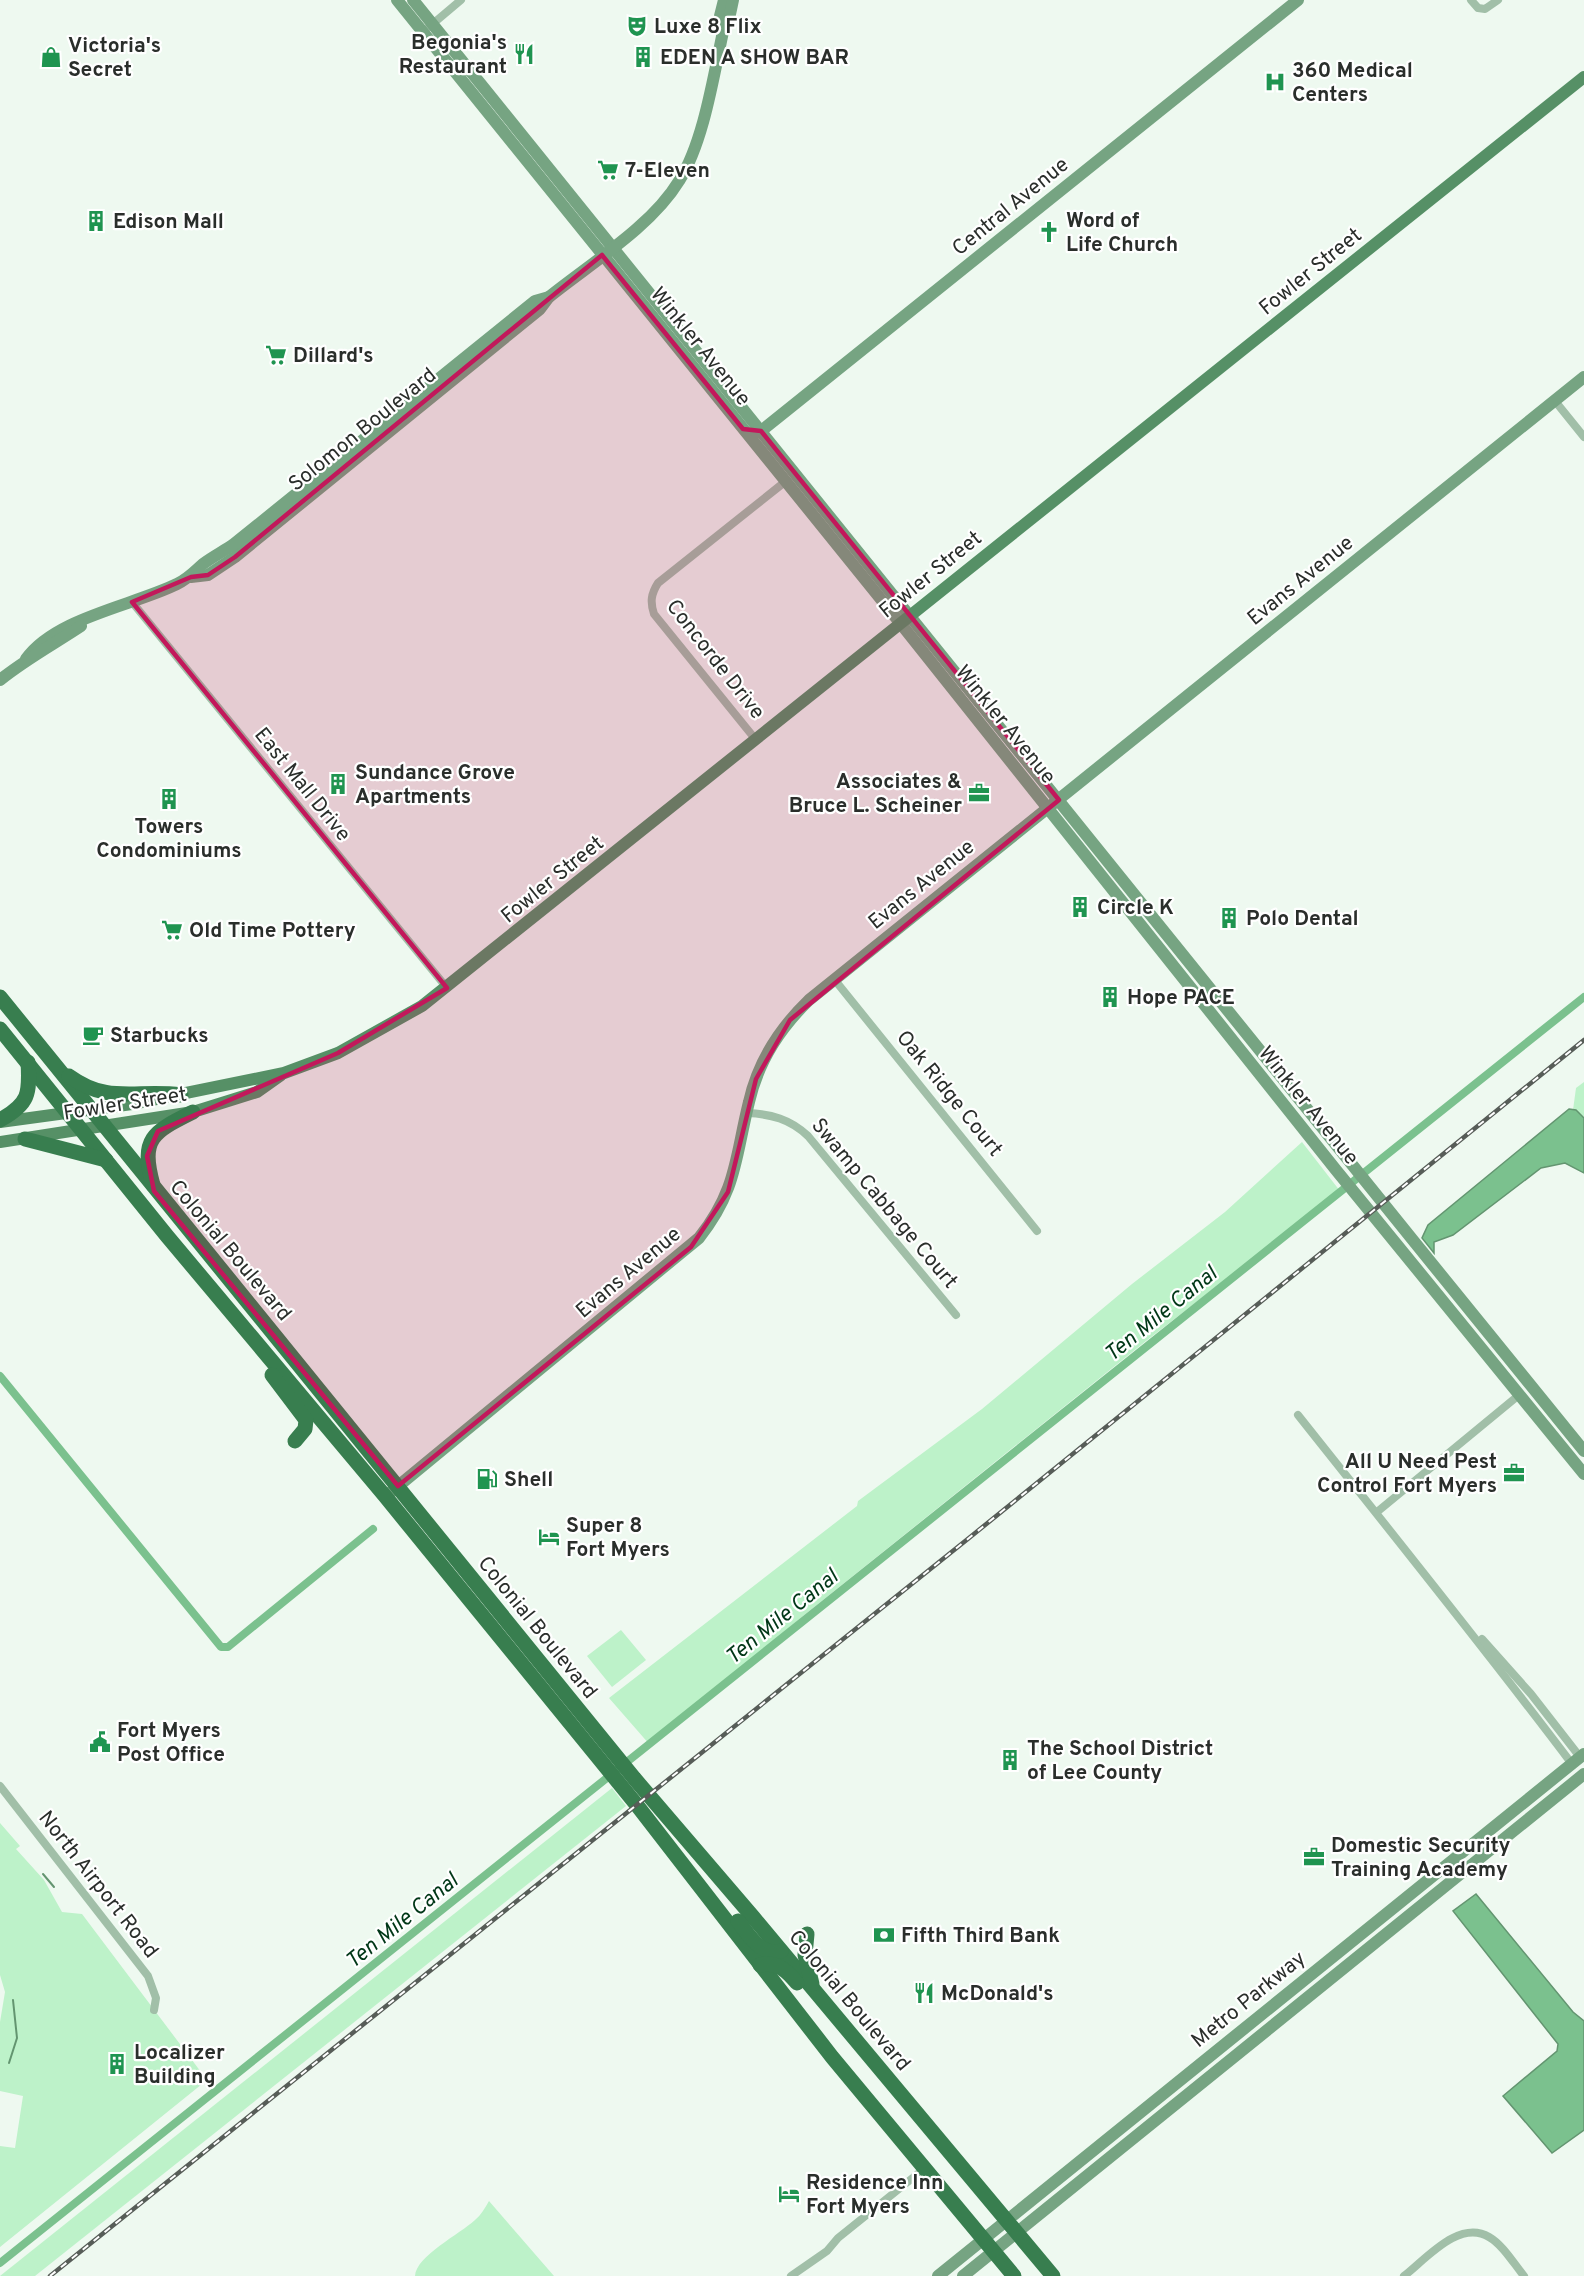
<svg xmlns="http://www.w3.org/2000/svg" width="1584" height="2276" viewBox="0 0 1584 2276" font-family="Overpass,sans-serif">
  <rect width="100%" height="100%" fill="#eef9f0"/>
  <!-- green -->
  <g fill="#bdf2c9">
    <polygon points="1584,1082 1584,1118 1573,1110 1576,1088"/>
    <polygon points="1302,1142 1340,1191 1146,1341 803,1616 650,1745 609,1698 857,1506 858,1501 982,1409 1132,1284 1225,1212"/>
    <polygon points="621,1630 646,1660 612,1687 587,1656"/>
    <polygon points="612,1788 626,1806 35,2276 0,2276"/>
    <polygon points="0,1823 20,1846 16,1849 44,1880 62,1912 82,1914 207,2080 0,2247 0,2146 15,2148 23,2096 0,2091 0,2022 5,1992 0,1975"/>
    <path d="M 489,2201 L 554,2276 L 415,2276 C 416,2256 460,2234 475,2220 C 481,2215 485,2208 489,2201 Z"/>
  </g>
  <!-- water -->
  <g fill="#7bc18e" stroke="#639570" stroke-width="1.5">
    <polygon points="1569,1109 1576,1110 1584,1118 1584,1173 1565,1163 1541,1168 1453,1235 1434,1242 1434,1253 1422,1238 1428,1225"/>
    <polygon points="1476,1894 1573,2012 1584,2021 1584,2130 1552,2153 1503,2096 1557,2051 1558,2044 1453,1911"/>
  </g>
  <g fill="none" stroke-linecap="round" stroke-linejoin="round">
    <!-- stream -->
    <g stroke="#639570" stroke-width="2">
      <polyline points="43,1874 54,1887"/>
      <polyline points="9,2063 17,2038 13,2000"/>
    </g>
    <!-- canal -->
    <g stroke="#7bc18e" stroke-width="8">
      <polyline points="0,1376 221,1647 228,1647 373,1529"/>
      <polyline points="0,2263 1584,997"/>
    </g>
    <!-- street -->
    <g stroke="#a1bfa8" stroke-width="8">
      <polyline points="1471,0 1478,8 1485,9 1498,0"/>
      <polyline points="429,27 461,0"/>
      <polyline points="1555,401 1584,437"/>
      <polyline points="132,602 447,988"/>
      <path d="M 756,740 L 654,614 C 650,602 651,594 658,583 L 786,481"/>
      <polyline points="834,979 1037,1231"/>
      <path d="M 747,1113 C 771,1114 790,1119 808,1136 L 956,1315"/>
      <path d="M 1298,1415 C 1390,1531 1483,1646 1572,1764"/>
      <polyline points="1377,1512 1519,1395"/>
      <polyline points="1482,1639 1531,1694 1580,1757"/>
      <polyline points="0,1786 148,1976 156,1998 154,2010"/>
      <polyline points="791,2276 827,2251 838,2238 925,2168"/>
      <path d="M 1404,2276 C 1426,2259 1459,2219 1489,2237 C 1503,2245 1514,2264 1524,2276"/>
    </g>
    <!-- secondary -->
    <g stroke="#76a482" stroke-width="12">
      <polyline points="397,0 901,624 1336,1170 1584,1474"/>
      <path d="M 413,0 C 804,484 1192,969 1584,1451"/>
      <polyline points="724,27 720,16 724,0"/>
      <polyline points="756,432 761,431 781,415 1298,0"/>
      <path d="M 191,577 L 208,575 L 235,557 L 540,309 L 549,297 C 591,263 651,227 679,181 C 704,142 714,73 724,27 L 729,19 L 733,0"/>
      <path d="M 26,659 C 55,618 132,606 177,584 C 188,579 194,572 203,564 C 212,557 224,551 234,544 L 535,301 L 549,297"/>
      <path d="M 0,680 C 26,659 54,644 81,626"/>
      <path d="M 391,1492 L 699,1238 C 737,1190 735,1158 749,1102 C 758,1062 780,1028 809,1000 L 1584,377"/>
      <polyline points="938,2276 1584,1754"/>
      <polyline points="963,2276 1584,1774"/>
    </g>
    <!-- primary -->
    <g stroke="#569066" stroke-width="12">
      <polyline points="0,1122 132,1104 284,1073 338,1053 422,1006 1584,77"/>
      <polyline points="0,1142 193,1112 257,1092 281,1075"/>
    </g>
    <!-- highway -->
    <g stroke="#387e4f" stroke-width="15">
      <polyline points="0,997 634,1778 753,1917 1053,2276"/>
      <polyline points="0,1029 167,1236 385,1496 636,1804 832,2057 1014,2276"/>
      <path d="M 69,1076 C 109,1105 136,1089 181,1095"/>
      <path d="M 0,1120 C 29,1104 30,1094 28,1062"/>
      <polyline points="25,1139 106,1160"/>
      <path d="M 153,1185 C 140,1138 153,1132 193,1112"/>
      <polyline points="272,1375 306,1420 305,1429 295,1441"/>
      <path d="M 738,1921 C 749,1935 761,1957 781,1951"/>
      <polyline points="807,1934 805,1955 812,1984"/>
      <path d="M 760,1965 C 777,1961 787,1971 797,1983"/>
    </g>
    <defs>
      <polyline id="rail" points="50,2276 969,1538 1584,1040"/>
    </defs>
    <!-- rail casing -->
    <use href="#rail" stroke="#575d58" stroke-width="4.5"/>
    <!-- rail -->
    <use href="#rail" stroke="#fff" stroke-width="2" stroke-dasharray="7" stroke-linecap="butt"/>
  </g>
  <!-- marked area -->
  <path fill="#c2185b" fill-opacity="0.2" stroke="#c2185b" stroke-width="4.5" stroke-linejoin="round" d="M 602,255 L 743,429 L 761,431 L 1059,800 L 790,1020 L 756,1079 L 728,1192 L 691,1247 L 398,1486 L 154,1191 L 147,1156 L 158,1131 L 338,1053 L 447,988 L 132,602 L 191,577 L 208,575 L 235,557 Z"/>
  <!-- icons -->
  <defs>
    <symbol id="theatre-bare" viewBox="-9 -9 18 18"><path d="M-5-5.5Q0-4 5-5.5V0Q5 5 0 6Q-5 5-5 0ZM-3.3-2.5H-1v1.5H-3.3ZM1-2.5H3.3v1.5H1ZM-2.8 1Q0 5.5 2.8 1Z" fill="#1f9450" stroke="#fff" stroke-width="2.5" paint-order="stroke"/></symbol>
    <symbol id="restaurant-bare" viewBox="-9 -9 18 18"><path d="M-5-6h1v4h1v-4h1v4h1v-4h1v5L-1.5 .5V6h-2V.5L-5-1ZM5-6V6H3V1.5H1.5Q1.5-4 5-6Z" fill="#1f9450" stroke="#fff" stroke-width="2.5" paint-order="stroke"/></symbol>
    <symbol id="shop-bare" viewBox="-9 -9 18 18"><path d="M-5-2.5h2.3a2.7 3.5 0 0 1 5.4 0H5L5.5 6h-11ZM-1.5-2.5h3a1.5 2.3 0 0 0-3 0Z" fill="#1f9450" stroke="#fff" stroke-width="2.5" paint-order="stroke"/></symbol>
    <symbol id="building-bare" viewBox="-9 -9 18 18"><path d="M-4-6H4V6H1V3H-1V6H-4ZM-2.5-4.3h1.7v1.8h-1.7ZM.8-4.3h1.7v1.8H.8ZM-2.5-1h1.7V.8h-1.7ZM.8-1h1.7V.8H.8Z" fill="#1f9450" stroke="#fff" stroke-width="2.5" paint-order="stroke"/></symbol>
    <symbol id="hospital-bare" viewBox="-9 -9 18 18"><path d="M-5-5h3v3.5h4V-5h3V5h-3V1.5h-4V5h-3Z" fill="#1f9450" stroke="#fff" stroke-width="2.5" paint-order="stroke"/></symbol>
    <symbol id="supermarket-bare" viewBox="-9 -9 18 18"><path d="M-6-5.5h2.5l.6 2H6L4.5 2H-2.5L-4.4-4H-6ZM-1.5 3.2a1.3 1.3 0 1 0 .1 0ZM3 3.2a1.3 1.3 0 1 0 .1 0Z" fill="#1f9450" stroke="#fff" stroke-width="2.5" paint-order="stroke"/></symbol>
    <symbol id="church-bare" viewBox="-9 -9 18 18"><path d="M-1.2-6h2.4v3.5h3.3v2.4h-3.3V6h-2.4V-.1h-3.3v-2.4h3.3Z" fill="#1f9450" stroke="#fff" stroke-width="2.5" paint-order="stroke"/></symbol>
    <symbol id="office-bare" viewBox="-9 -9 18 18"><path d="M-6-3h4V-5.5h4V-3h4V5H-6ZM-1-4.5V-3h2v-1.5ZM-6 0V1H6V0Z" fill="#1f9450" stroke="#fff" stroke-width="2.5" paint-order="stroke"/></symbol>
    <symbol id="cafe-bare" viewBox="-9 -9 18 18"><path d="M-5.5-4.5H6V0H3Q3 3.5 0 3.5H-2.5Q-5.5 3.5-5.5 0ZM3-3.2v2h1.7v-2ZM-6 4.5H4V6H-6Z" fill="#1f9450" stroke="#fff" stroke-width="2.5" paint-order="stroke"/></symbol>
    <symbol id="fuel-bare" viewBox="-9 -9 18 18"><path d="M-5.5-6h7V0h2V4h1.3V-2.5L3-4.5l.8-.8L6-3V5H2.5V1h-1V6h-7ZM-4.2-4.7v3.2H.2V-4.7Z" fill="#1f9450" stroke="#fff" stroke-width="2.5" paint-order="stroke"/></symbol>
    <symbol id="hotel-bare" viewBox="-9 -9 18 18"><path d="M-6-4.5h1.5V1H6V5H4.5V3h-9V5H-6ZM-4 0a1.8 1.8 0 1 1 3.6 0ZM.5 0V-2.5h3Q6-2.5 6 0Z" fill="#1f9450" stroke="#fff" stroke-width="2.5" paint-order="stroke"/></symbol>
    <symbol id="civic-bare" viewBox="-9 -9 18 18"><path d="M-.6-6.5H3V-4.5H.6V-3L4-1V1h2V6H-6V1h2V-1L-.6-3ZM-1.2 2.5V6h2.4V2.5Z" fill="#1f9450" stroke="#fff" stroke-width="2.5" paint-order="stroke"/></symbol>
    <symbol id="bank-bare" viewBox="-9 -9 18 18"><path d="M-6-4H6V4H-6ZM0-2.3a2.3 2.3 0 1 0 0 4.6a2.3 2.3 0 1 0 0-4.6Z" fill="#1f9450" stroke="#fff" stroke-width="2.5" paint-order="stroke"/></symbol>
  </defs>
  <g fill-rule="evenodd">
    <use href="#theatre-bare" x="622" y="11" width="30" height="30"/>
    <use href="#restaurant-bare" x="509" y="39" width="30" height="30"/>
    <use href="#shop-bare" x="36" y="42" width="30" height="30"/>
    <use href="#building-bare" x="628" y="42" width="30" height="30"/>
    <use href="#hospital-bare" x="1260" y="67" width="30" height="30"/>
    <use href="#supermarket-bare" x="593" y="155" width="30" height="30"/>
    <use href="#building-bare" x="81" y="206" width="30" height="30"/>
    <use href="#church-bare" x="1034" y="217" width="30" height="30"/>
    <use href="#supermarket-bare" x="261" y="340" width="30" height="30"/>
    <use href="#building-bare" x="323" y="769" width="30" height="30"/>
    <use href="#office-bare" x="964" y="778" width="30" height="30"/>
    <use href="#building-bare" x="154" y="784" width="30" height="30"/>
    <use href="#building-bare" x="1065" y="892" width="30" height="30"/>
    <use href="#building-bare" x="1214" y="903" width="30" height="30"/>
    <use href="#supermarket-bare" x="157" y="915" width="30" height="30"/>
    <use href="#building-bare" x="1095" y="982" width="30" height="30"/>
    <use href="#cafe-bare" x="78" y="1020" width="30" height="30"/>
    <use href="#office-bare" x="1499" y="1458" width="30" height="30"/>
    <use href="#fuel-bare" x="472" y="1464" width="30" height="30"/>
    <use href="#hotel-bare" x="534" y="1522" width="30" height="30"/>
    <use href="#civic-bare" x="85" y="1727" width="30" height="30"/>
    <use href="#building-bare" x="995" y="1745" width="30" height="30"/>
    <use href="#office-bare" x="1299" y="1842" width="30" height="30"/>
    <use href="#bank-bare" x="869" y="1920" width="30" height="30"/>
    <use href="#restaurant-bare" x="909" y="1978" width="30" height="30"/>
    <use href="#building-bare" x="102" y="2049" width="30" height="30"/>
    <use href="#hotel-bare" x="774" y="2179" width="30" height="30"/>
  </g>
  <g text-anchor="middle" stroke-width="4.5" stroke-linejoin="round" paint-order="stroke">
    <!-- poi labels -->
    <g font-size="21" font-weight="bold" fill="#2a2e2b" stroke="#fff" text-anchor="start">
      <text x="654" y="33">Luxe 8 Flix</text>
      <text x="507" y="49" text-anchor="end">Begonia's<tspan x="507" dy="24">Restaurant</tspan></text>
      <text x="68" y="52">Victoria's<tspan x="68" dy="24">Secret</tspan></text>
      <text x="660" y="64">EDEN A SHOW BAR</text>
      <text x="1292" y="77">360 Medical<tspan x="1292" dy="24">Centers</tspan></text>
      <text x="625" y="177">7-Eleven</text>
      <text x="1066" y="227">Word of<tspan x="1066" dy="24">Life Church</tspan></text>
      <text x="113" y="228">Edison Mall</text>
      <text x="293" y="362">Dillard's</text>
      <text x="355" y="779">Sundance Grove<tspan x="355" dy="24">Apartments</tspan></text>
      <text x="962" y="788" text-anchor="end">Associates &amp;<tspan x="962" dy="24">Bruce L. Scheiner</tspan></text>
      <text x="169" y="833" text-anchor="middle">Towers<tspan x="169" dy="24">Condominiums</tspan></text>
      <text x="1097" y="914">Circle K</text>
      <text x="1246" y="925">Polo Dental</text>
      <text x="189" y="937">Old Time Pottery</text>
      <text x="1127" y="1004">Hope PACE</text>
      <text x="110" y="1042">Starbucks</text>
      <text x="1497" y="1468" text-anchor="end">All U Need Pest<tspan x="1497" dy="24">Control Fort Myers</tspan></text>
      <text x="504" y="1486">Shell</text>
      <text x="566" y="1532">Super 8<tspan x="566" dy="24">Fort Myers</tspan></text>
      <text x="117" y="1737">Fort Myers<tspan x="117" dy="24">Post Office</tspan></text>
      <text x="1027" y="1755">The School District<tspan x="1027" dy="24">of Lee County</tspan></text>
      <text x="1331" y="1852">Domestic Security<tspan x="1331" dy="24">Training Academy</tspan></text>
      <text x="901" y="1942">Fifth Third Bank</text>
      <text x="941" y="2000">McDonald's</text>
      <text x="134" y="2059">Localizer<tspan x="134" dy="24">Building</tspan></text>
      <text x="806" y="2189">Residence Inn<tspan x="806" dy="24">Fort Myers</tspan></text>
    </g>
    <!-- street labels -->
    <g font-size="21" fill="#2a2e2b" stroke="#fff">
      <text transform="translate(1010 206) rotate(-39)" y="7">Central Avenue</text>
      <text transform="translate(1310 271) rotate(-39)" y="7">Fowler Street</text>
      <text transform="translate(701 346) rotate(51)" y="7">Winkler Avenue</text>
      <text transform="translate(362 429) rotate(-39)" y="7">Solomon Boulevard</text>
      <text transform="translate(930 574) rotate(-39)" y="7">Fowler Street</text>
      <text transform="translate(1300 580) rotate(-39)" y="7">Evans Avenue</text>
      <text transform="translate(716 659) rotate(52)" y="7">Concorde Drive</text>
      <text transform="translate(1006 724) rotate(51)" y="7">Winkler Avenue</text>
      <text transform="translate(303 784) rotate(51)" y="7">East Mall Drive</text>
      <text transform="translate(552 879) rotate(-39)" y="7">Fowler Street</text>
      <text transform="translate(921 884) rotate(-39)" y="7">Evans Avenue</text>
      <text transform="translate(950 1093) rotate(51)" y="7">Oak Ridge Court</text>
      <text transform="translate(125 1103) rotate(-9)" y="7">Fowler Street</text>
      <text transform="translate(1309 1105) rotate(51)" y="7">Winkler Avenue</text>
      <text transform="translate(885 1203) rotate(50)" y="7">Swamp Cabbage Court</text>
      <text transform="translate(231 1250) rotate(50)" y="7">Colonial Boulevard</text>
      <text transform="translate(628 1272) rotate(-40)" y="7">Evans Avenue</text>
      <text transform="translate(538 1627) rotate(51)" y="7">Colonial Boulevard</text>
      <text transform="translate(99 1884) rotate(52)" y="7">North Airport Road</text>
      <text transform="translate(1248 1999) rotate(-39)" y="7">Metro Parkway</text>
      <text transform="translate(850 2000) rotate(50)" y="7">Colonial Boulevard</text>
    </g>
    <!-- water labels -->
    <g font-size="22" font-style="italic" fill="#003717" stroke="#fff">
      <text transform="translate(1160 1313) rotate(-39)" y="8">Ten Mile Canal</text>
      <text transform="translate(781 1616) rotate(-39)" y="8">Ten Mile Canal</text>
      <text transform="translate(401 1920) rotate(-39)" y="8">Ten Mile Canal</text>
    </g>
  </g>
</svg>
